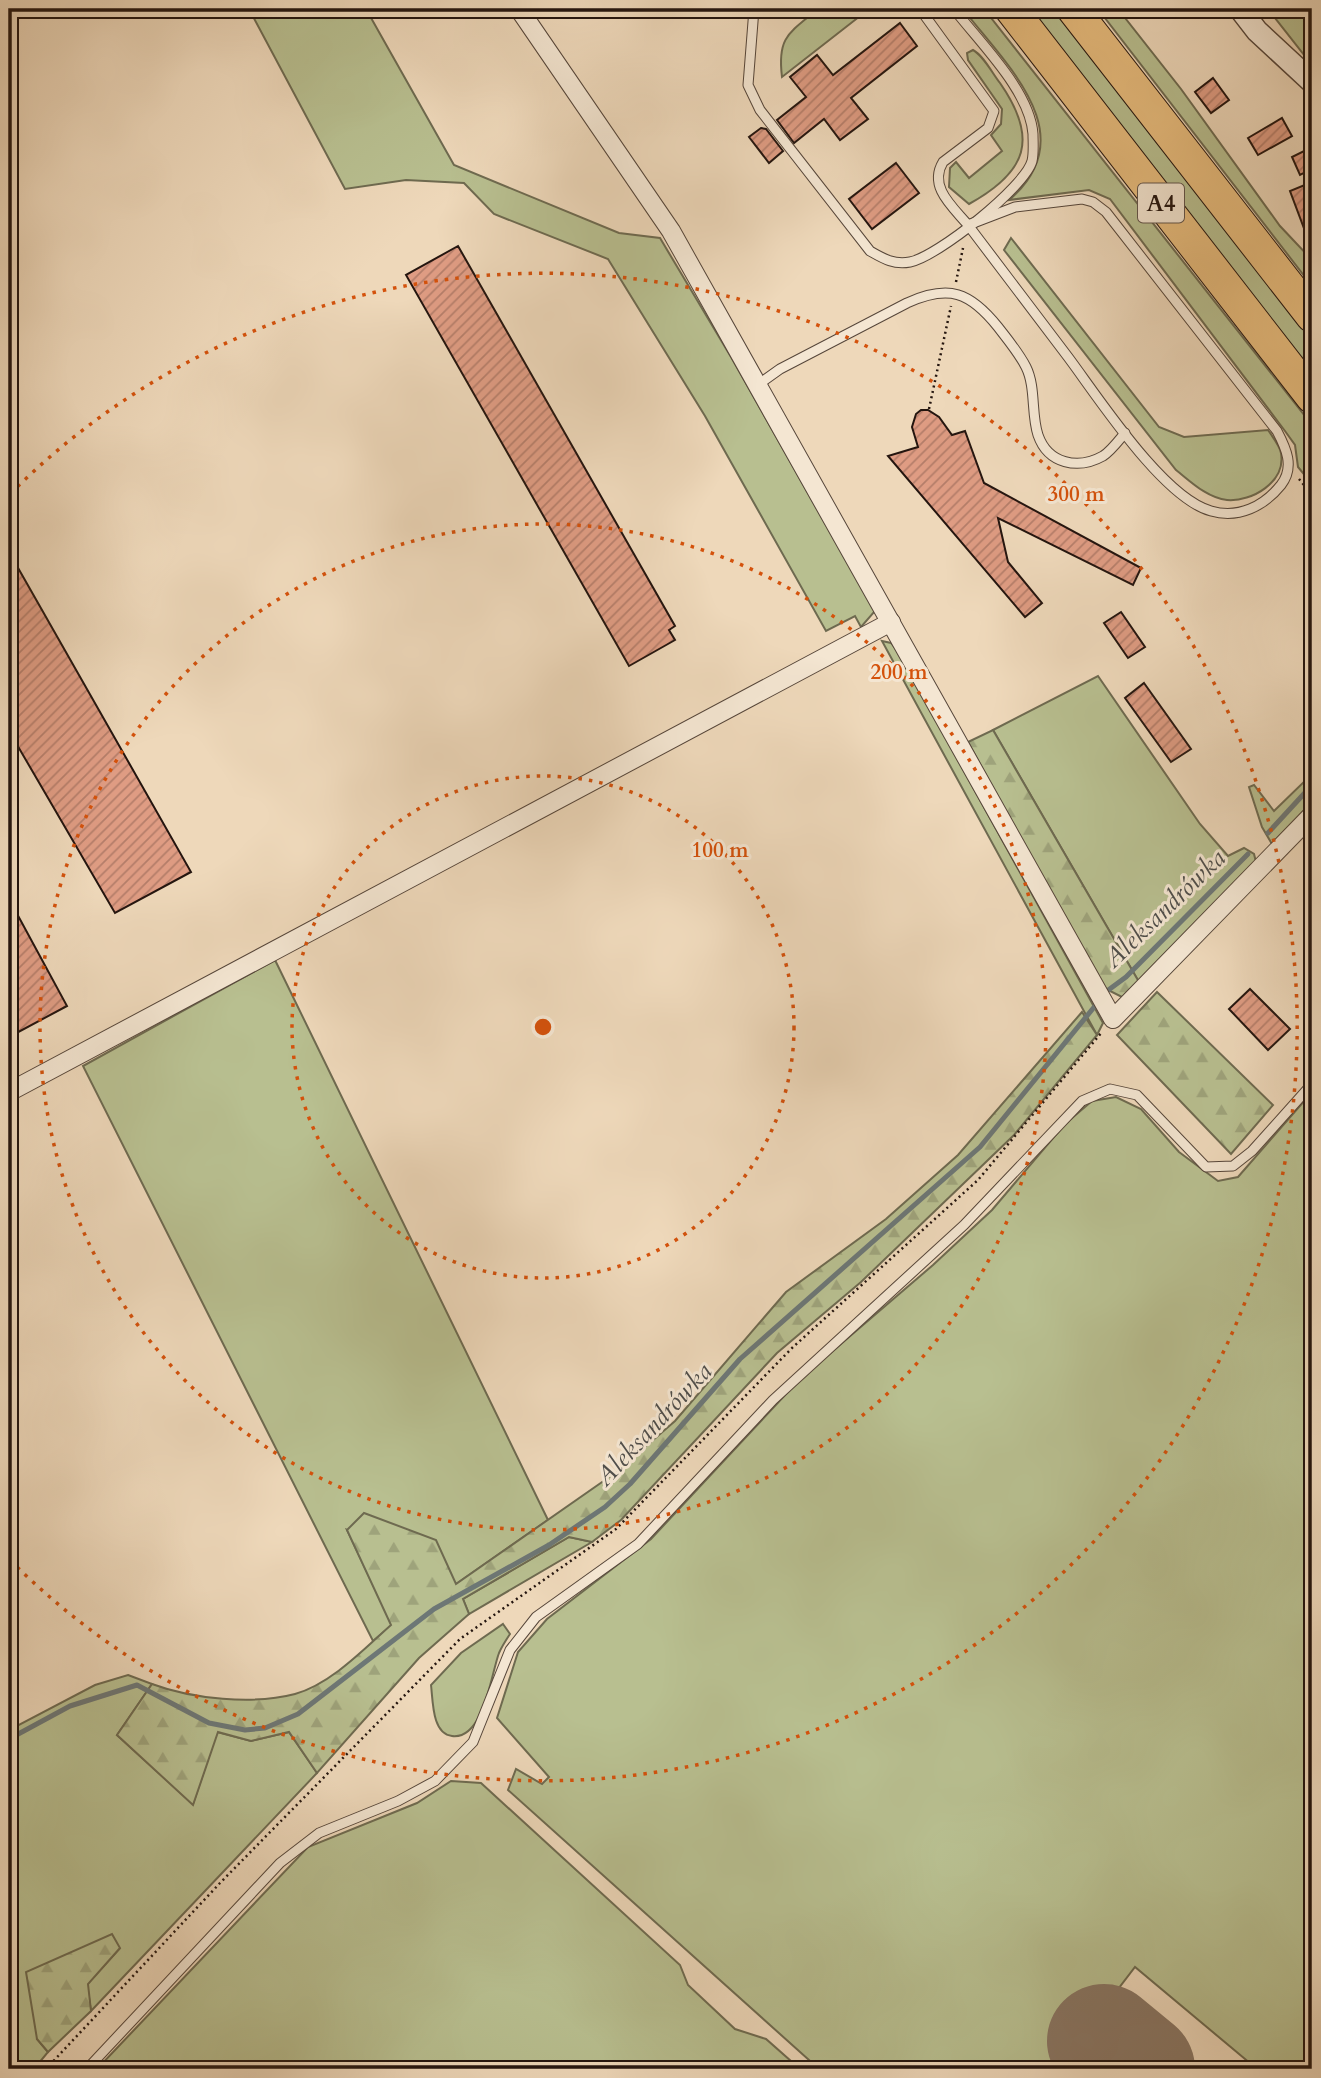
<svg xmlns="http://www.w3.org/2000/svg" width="1321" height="2078" viewBox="0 0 1321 2078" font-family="Cardo,serif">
  <defs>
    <pattern id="forest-firs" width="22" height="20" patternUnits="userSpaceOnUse" patternTransform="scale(1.75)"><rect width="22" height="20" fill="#b8bf90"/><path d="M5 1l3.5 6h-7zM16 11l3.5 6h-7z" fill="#9ea37b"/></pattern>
    <pattern id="building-hatch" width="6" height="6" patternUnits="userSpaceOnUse" patternTransform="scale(1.75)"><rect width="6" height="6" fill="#df9c83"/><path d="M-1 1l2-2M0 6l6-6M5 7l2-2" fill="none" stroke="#b57e6a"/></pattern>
  </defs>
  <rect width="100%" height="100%" fill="#eed8ba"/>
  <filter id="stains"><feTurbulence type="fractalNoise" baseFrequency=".00286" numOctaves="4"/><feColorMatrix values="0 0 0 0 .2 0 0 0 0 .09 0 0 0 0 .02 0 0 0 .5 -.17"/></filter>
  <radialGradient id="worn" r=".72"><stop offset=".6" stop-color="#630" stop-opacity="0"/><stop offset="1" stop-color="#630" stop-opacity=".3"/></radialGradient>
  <!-- green -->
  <g fill="#b8bf90" stroke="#6e6a50" stroke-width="2">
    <polygon points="249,9 366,9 454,165 619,233 660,238 731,357 875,611 861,627 855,616 826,631 705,416 608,259 494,214 464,183 406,180 345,189"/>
    <path d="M 818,9 L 869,9 L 782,77 C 777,37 789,33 818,9 Z"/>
    <path d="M 963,9 L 984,9 L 1312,425 L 1312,484 L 1298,467 L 1295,445 L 1285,431 L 1110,199 L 1089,190 L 1009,200 C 1085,135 1006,65 963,9 Z"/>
    <polygon points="1027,9 1057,9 1312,332 1312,373"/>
    <polygon points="1098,9 1118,9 1181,89 1280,226 1312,260 1312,286"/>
    <polygon points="1268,9 1312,9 1312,65"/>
    <path d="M 973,50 C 984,56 992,73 1000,83 C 1039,139 1027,172 969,204 L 949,187 L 950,168 L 956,162 L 969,178 L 1002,151 L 991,135 L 1001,124 L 1002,109 L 968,60 L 967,53 Z"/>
    <path d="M 1011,238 L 1159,427 L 1184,437 L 1268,430 C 1272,436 1280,446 1281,453 C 1286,482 1252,502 1227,500 C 1207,498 1190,481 1176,470 L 1004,250 Z"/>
    <polygon points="882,641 891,643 899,653 1103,1023 1097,1035"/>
    <polygon points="1098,676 1200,824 1228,856 1244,848 1254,854 1256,862 1139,982 993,730"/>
    <polygon points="1312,774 1312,802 1272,844 1262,827 1249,787 1254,785 1274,811"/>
    <polygon points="275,960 548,1520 456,1584 347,1530 392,1625 373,1641 83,1066"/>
    <polygon points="1312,1092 1312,2069 1257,2069 1135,1967 1057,2069 819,2069 508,1790 516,1769 542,1784 549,1777 497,1718 518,1652 547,1619 651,1539 800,1379 933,1265 992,1210 1065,1124 1092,1101 1116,1097 1141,1109 1179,1152 1218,1181 1238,1177"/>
    <polygon points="569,1537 592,1542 469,1614 463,1599"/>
    <path d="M 503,1624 L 510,1634 C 506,1640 502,1646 499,1653 C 491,1674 484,1740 452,1736 C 432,1734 433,1701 431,1685 L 461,1653 Z"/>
    <polygon points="128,1675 152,1684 117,1735 193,1804 217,1732 251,1741 289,1732 317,1773 91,2011 87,1984 120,1948 37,2039 48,2052 34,2069 9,2069 9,1730 95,1685"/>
    <polygon points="451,1781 481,1783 680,1965 688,1985 735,2029 766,2039 800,2069 97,2069 308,1847 417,1803"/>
  </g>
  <!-- forest -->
  <g fill="url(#forest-firs)" stroke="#6e6a50" stroke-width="2">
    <polygon points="993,730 1139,982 1124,998 1100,986 968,742"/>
    <polygon points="1157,992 1273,1105 1231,1154 1117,1035"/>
    <path d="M 1082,1012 L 1097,1035 L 1014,1135 L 861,1282 L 777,1353 L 621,1520 L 592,1542 L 569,1537 L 463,1599 L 469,1614 L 419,1658 L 317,1773 L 289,1732 L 251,1741 L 218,1732 L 193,1805 L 117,1735 L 152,1684 C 192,1699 253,1705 295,1694 C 331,1684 364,1649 391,1625 L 347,1530 L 364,1513 L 436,1540 L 456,1584 L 615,1473 L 675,1421 L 786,1292 L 886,1219 L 958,1155 Z"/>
    <polygon points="112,1934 120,1948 88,1984 91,2011 48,2052 37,2039 26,1972"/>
  </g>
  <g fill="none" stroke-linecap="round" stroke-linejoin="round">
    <!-- stream -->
    <g stroke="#6d7776" stroke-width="5">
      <polyline points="1268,833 1312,785"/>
      <polyline points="1107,991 1126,977 1248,854"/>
      <polyline points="9,1739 70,1706 137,1685 209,1723 245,1730 265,1728 298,1714 434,1609 549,1545 605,1507 630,1484 740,1359 980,1147 1095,1006"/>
    </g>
    <!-- runway -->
    <polyline stroke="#897664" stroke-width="114" points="1104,2041 1138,2069"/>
  </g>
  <!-- building -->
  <g fill="url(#building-hatch)" stroke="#24150f" stroke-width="2">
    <polygon points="900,23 917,46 851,98 868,119 840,140 824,119 794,143 777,120 806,97 790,77 817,55 833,75"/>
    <polygon points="1213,78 1229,100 1211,113 1195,92"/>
    <polygon points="1282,118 1292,136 1258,155 1248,138"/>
    <polygon points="761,128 766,129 783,151 769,163 749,137"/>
    <polygon points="1312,147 1312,169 1300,175 1292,157"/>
    <polygon points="896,163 919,193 872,229 849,199"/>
    <polygon points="1312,182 1312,247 1311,247 1290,191"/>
    <polygon points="458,246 675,626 669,630 675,640 629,666 406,275"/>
    <polygon points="921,410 928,410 939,417 952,435 965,431 984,483 1141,568 1133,585 998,518 1008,562 1042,603 1025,617 888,456 918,447 912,427 916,414"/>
    <polygon points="9,552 191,872 115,913 9,731"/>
    <polygon points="1121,612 1145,647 1128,658 1104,623"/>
    <polygon points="1144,683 1191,749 1171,762 1125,698"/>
    <polygon points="9,899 67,1006 9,1037"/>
    <polygon points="1250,989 1290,1029 1268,1050 1229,1009"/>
  </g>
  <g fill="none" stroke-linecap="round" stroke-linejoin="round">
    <defs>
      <g id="service">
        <path d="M 754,9 L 748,85 L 760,110 L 870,251 C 884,259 894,265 910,262 C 937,257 1025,187 1032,161 C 1034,153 1033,142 1033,134 C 1030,91 980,43 954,9"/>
        <path d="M 920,9 L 994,111 L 988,128 L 943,162 C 928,187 953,207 968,225"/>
        <path d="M 1082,199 L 1093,202 L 1106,212 L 1277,431 C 1286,448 1295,467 1281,485 C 1264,506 1239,519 1211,511 C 1163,498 1098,397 1068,357 C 1035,313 1001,269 968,225 L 1015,207 Z"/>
        <path d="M 759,384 L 780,369 L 907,303 C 949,284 970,292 998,327 C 1008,340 1019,353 1026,367 C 1036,387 1031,414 1038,435 C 1048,464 1078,470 1103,456 C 1111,451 1119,440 1125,433"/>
        <polyline points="87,2069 280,1863 319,1833 398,1801 435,1781 473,1742 510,1650 536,1617 638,1544 773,1400 964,1225 1082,1101 1110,1089 1137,1095 1206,1167 1233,1166 1252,1151 1312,1084"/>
      </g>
      <g id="minor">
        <polyline points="519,9 671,231 1113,1019 1312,815"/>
        <polyline points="9,1092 891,622"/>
      </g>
      <polyline id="tertiary" points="1240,9 1257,31 1312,82"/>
      <g id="motorway">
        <polyline points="1011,9 1312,397"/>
        <polyline points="1073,9 1312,316"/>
      </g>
    </defs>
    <!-- service casing -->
    <use href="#service" stroke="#56463a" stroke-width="11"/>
    <!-- minor casing -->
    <use href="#minor" stroke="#56463a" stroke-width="20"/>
    <!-- tertiary casing -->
    <use href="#tertiary" stroke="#56463a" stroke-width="24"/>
    <!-- motorway casing -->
    <use href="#motorway" stroke="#24150f" stroke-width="34"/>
    <!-- path -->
    <g stroke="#24150f" stroke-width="2.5" stroke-dasharray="2 3.5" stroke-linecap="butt">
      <polyline points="956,282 963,248"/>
      <polyline points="929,409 951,306"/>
      <polyline points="1299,479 1312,495"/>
      <polyline points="46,2069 220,1883 460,1639 616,1529 792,1348 978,1180 1102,1032"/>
    </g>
    <!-- service -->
    <use href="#service" stroke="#f4e6d2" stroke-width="9"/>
    <!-- minor -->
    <use href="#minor" stroke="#f4e6d2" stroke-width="18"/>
    <!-- tertiary -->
    <use href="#tertiary" stroke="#f4e6d2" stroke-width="21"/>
    <!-- motorway -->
    <use href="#motorway" stroke="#e7bc7d" stroke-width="32"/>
  </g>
  <!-- distance rings -->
  <g fill="none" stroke="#d4520c" stroke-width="3.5" stroke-dasharray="3.5 7">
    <circle cx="543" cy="1027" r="251"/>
    <circle cx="543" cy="1027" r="503"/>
    <path d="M10 494A754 754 0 1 1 10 1560"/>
  </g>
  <g text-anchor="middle" stroke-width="6" stroke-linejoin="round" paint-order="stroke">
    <!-- shield labels -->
    <rect fill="#f4e6d2" stroke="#62544a" stroke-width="2" x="1138" y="183.5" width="46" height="39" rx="5"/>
    <g font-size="23" font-weight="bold" fill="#24150f">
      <text x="1161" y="211">A4</text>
    </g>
    <!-- water labels -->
    <g font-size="26" font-style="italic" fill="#4f4e4b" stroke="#f4e6d2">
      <text transform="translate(1164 908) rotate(-44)" y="9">Aleksandrówka</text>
      <text transform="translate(653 1424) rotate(-47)" y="9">Aleksandrówka</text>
    </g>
  </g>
  <circle cx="543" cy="1027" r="10" fill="#d4520c" stroke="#f4e6d2" stroke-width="3.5"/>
  <g font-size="21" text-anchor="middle" font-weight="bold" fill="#d4520c" stroke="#f4e6d2" stroke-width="6" stroke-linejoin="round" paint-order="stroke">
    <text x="1076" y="501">300 m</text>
    <text x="899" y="679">200 m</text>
    <text x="720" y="857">100 m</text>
  </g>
  <!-- margin -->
  <rect width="1321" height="2078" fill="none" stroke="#eed8ba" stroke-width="35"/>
  <rect x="10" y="10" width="1300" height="2057" fill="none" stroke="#24150f" stroke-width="3.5"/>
  <rect x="18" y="18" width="1286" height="2043" fill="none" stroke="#24150f" stroke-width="2"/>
  <rect width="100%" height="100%" filter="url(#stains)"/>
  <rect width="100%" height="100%" fill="url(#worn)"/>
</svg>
